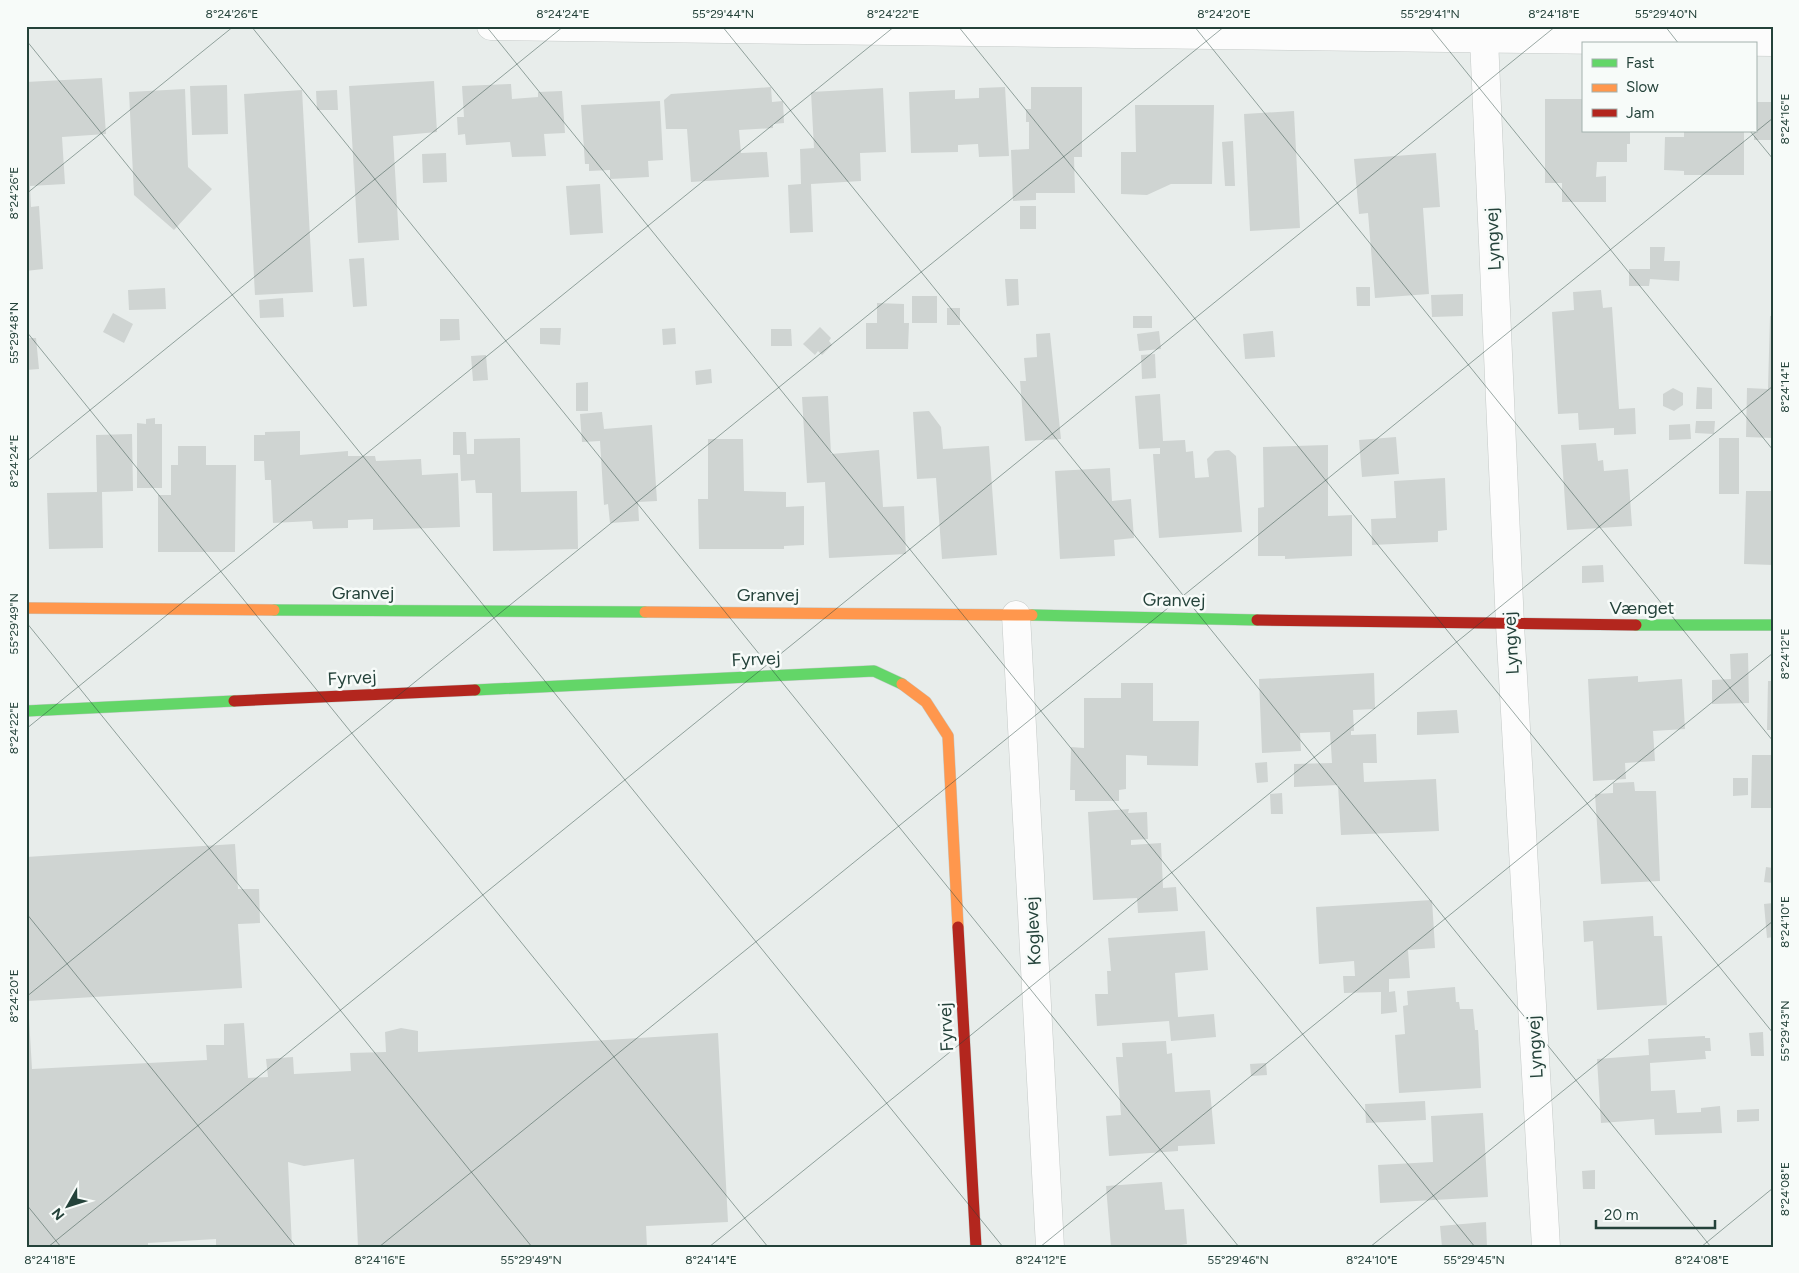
<svg xmlns="http://www.w3.org/2000/svg" width="1799" height="1273" viewBox="0 0 1799 1273" font-family="Figtree,sans-serif">
  <rect width="100%" height="100%" fill="#e8edeb"/>
  <!-- building -->
  <g fill="#cfd4d2">
    <polygon points="102,78 106,134 62,137 65,184 30,186 31,207 39,206 43,269 26,271 26,82"/>
    <polygon points="434,81 437,132 393,136 399,240 358,243 349,86"/>
    <polygon points="511,84 512,99 538,97 538,92 562,91 565,133 544,134 546,156 512,157 510,142 466,145 465,134 458,135 457,117 464,117 462,86"/>
    <polygon points="227,85 228,134 192,135 190,86"/>
    <polygon points="771,87 772,102 783,101 784,123 773,124 773,128 739,130 741,153 767,152 769,177 691,182 687,129 666,129 664,100 671,94"/>
    <polygon points="1005,87 1009,156 979,157 978,144 958,145 958,152 911,153 909,92 955,90 955,99 979,98 979,88"/>
    <polygon points="1031,87 1082,87 1082,157 1074,157 1075,193 1036,193 1036,200 1013,201 1011,150 1029,149 1029,122 1026,122 1026,109 1031,109"/>
    <polygon points="883,88 886,152 860,153 861,181 811,184 813,232 790,233 788,185 801,184 800,149 814,148 811,92"/>
    <polygon points="185,89 188,167 212,189 174,230 134,195 129,92"/>
    <polygon points="302,90 313,292 255,295 244,94"/>
    <polygon points="337,90 338,110 317,110 316,91"/>
    <polygon points="1545,99 1583,99 1583,131 1630,131 1630,144 1627,144 1627,162 1597,162 1596,177 1606,176 1606,202 1562,202 1562,183 1545,183"/>
    <polygon points="660,101 663,160 648,161 649,177 610,179 610,170 589,171 589,164 585,164 581,105"/>
    <polygon points="1755,102 1773,102 1773,140 1754,140"/>
    <polygon points="1135,105 1214,105 1212,184 1171,184 1147,195 1121,194 1121,152 1136,152"/>
    <polygon points="1294,111 1300,228 1250,231 1244,114"/>
    <polygon points="1684,131 1744,131 1744,175 1684,175 1684,171 1664,170 1665,137 1684,137"/>
    <polygon points="1233,141 1235,186 1225,186 1222,142"/>
    <polygon points="446,153 447,182 423,183 422,154"/>
    <polygon points="1436,153 1440,207 1423,208 1429,294 1375,298 1368,213 1359,214 1354,159"/>
    <polygon points="600,184 603,233 570,235 566,186"/>
    <rect x="1020" y="206" width="16" height="23"/>
    <polygon points="1650,247 1665,247 1664,261 1680,261 1679,281 1650,279 1649,286 1629,286 1629,269 1650,269"/>
    <polygon points="364,258 367,306 353,307 349,259"/>
    <polygon points="1005,279 1018,279 1019,305 1007,306"/>
    <polygon points="1356,287 1370,287 1370,306 1357,306"/>
    <polygon points="165,288 166,309 129,310 128,290"/>
    <polygon points="1601,290 1603,308 1612,307 1619,409 1635,408 1636,434 1614,435 1614,428 1579,430 1578,413 1558,414 1552,312 1574,310 1573,292"/>
    <polygon points="1463,294 1463,316 1432,317 1431,295"/>
    <rect x="912" y="296" width="25" height="27"/>
    <polygon points="283,298 284,317 260,318 259,300"/>
    <polygon points="877,303 904,304 904,323 909,323 908,349 866,349 866,323 877,323"/>
    <rect x="947" y="308" width="13" height="17"/>
    <polygon points="113,313 133,324 124,343 103,332"/>
    <rect x="1133" y="316" width="19" height="12"/>
    <polygon points="1770,316 1773,316 1773,438 1746,437 1747,388 1768,389"/>
    <polygon points="440,319 459,319 460,340 440,341"/>
    <polygon points="820,327 831,338 829,341 832,345 822,355 818,351 815,355 803,344"/>
    <polygon points="540,328 561,328 560,345 540,344"/>
    <polygon points="675,328 676,344 663,345 662,329"/>
    <polygon points="771,329 791,329 792,346 771,346"/>
    <polygon points="1159,331 1161,349 1139,351 1137,334"/>
    <polygon points="1273,331 1275,357 1245,359 1243,334"/>
    <polygon points="1050,333 1061,439 1025,441 1020,381 1026,381 1024,358 1037,357 1036,334"/>
    <polygon points="26,338 36,338 39,369 26,370"/>
    <polygon points="1155,354 1156,378 1142,379 1141,355"/>
    <polygon points="486,355 488,380 473,381 471,356"/>
    <polygon points="711,369 712,383 696,385 695,371"/>
    <polygon points="588,382 588,411 576,411 576,383"/>
    <polygon points="1697,387 1712,388 1712,409 1696,409"/>
    <polygon points="1673,388 1683,393 1683,405 1674,411 1663,406 1663,394"/>
    <polygon points="1160,394 1163,441 1185,440 1186,452 1193,451 1195,478 1209,477 1207,459 1215,451 1229,450 1236,456 1242,532 1159,538 1153,454 1160,454 1160,448 1139,449 1135,396"/>
    <polygon points="828,396 831,454 879,450 883,507 904,506 906,554 829,558 825,482 807,483 802,397"/>
    <polygon points="929,411 941,427 943,449 989,446 997,555 942,559 936,478 917,479 913,412"/>
    <polygon points="602,412 604,429 652,425 657,501 638,502 639,521 610,523 608,504 604,505 600,441 582,442 580,414"/>
    <polygon points="155,418 155,424 162,424 162,488 137,488 137,423 146,424 146,419"/>
    <polygon points="1696,421 1715,421 1714,434 1695,433"/>
    <polygon points="1690,424 1691,439 1669,440 1669,425"/>
    <polygon points="300,431 300,455 348,451 348,456 375,456 376,461 421,459 422,475 458,473 460,527 373,530 373,519 348,520 348,528 313,529 312,521 273,523 271,480 265,480 264,461 254,461 254,435 265,435 265,432"/>
    <polygon points="453,432 466,432 467,454 474,454 474,439 520,438 521,492 577,491 578,549 493,551 492,493 476,493 475,480 461,481 460,455 453,455"/>
    <polygon points="132,434 133,491 102,492 103,548 49,549 47,493 97,492 96,435"/>
    <polygon points="1396,437 1399,474 1362,477 1359,440"/>
    <rect x="1719" y="438" width="20" height="56"/>
    <polygon points="708,439 743,439 744,491 786,492 786,507 804,506 804,545 784,546 784,549 699,549 698,499 708,499"/>
    <polygon points="1596,443 1598,461 1603,460 1604,471 1628,469 1632,526 1567,530 1561,445"/>
    <polygon points="1328,445 1328,516 1352,515 1352,556 1285,559 1285,556 1258,556 1258,508 1264,507 1263,447"/>
    <polygon points="178,446 206,446 206,465 236,465 235,552 158,552 158,495 171,495 171,465 178,465"/>
    <polygon points="1110,468 1112,501 1131,499 1134,538 1114,540 1115,556 1060,559 1055,471"/>
    <polygon points="1445,478 1447,530 1438,531 1438,542 1372,545 1371,519 1396,518 1394,481"/>
    <polygon points="1746,491 1773,491 1773,565 1744,564"/>
    <polygon points="1603,565 1604,582 1582,583 1582,566"/>
    <polygon points="1748,653 1749,703 1712,704 1712,680 1731,679 1730,654"/>
    <polygon points="1374,673 1375,709 1353,710 1354,731 1351,731 1351,735 1376,734 1377,763 1363,763 1364,782 1436,779 1439,831 1341,835 1338,785 1294,787 1294,764 1332,763 1330,732 1300,733 1301,751 1262,753 1259,679"/>
    <polygon points="1638,676 1638,682 1682,679 1685,729 1653,731 1655,761 1625,763 1626,779 1593,781 1588,679"/>
    <polygon points="1768,681 1773,681 1773,730 1767,730"/>
    <polygon points="1121,683 1153,683 1153,721 1199,721 1198,766 1147,765 1147,756 1126,755 1126,789 1119,790 1119,801 1075,801 1075,790 1070,790 1071,747 1084,748 1084,698 1121,698"/>
    <polygon points="1457,710 1459,733 1417,735 1417,712"/>
    <polygon points="1752,755 1773,755 1773,808 1751,808"/>
    <polygon points="1267,762 1268,782 1257,783 1255,763"/>
    <polygon points="1733,778 1748,778 1748,795 1733,796"/>
    <polygon points="1634,782 1635,791 1656,791 1660,881 1601,884 1595,794 1613,793 1613,783"/>
    <polygon points="1282,793 1283,814 1271,814 1270,794"/>
    <polygon points="1129,809 1128,813 1147,812 1148,839 1131,840 1131,845 1161,843 1163,888 1176,887 1178,911 1138,913 1137,898 1093,900 1088,812"/>
    <polygon points="235,844 238,889 259,889 260,923 238,924 242,988 28,1001 32,1069 207,1060 206,1045 224,1045 224,1024 244,1023 248,1078 268,1077 266,1059 293,1057 294,1074 351,1071 350,1053 386,1052 385,1032 401,1028 418,1031 418,1052 718,1033 728,1222 646,1226 647,1247 358,1247 354,1159 304,1166 288,1162 292,1247 216,1247 216,1239 148,1243 148,1247 26,1247 26,857"/>
    <polygon points="1766,867 1773,868 1773,883 1764,882"/>
    <polygon points="1432,900 1435,948 1408,950 1410,978 1389,979 1389,992 1395,991 1397,1012 1381,1014 1381,992 1344,993 1343,976 1355,976 1354,961 1319,964 1316,907"/>
    <polygon points="1773,903 1773,937 1767,938 1764,904"/>
    <polygon points="1653,916 1654,936 1662,936 1667,1005 1597,1010 1593,941 1584,942 1583,921"/>
    <polygon points="1205,931 1208,970 1175,973 1178,1017 1214,1014 1216,1037 1171,1041 1169,1021 1097,1026 1095,994 1108,994 1107,971 1111,971 1108,938"/>
    <polygon points="1455,987 1456,1002 1459,1002 1460,1009 1473,1009 1475,1030 1478,1030 1481,1088 1399,1093 1395,1035 1405,1034 1403,1006 1408,1005 1407,991"/>
    <polygon points="1763,1032 1764,1056 1751,1056 1749,1033"/>
    <polygon points="1705,1036 1705,1038 1710,1038 1711,1051 1705,1051 1706,1059 1650,1063 1651,1091 1675,1090 1677,1113 1701,1112 1701,1108 1720,1106 1722,1133 1655,1135 1654,1119 1601,1123 1597,1059 1649,1055 1648,1039"/>
    <polygon points="1166,1041 1167,1054 1172,1053 1175,1092 1210,1090 1215,1144 1178,1146 1178,1151 1109,1156 1106,1116 1121,1115 1116,1057 1123,1057 1122,1043"/>
    <polygon points="1266,1063 1267,1075 1251,1076 1250,1064"/>
    <polygon points="1425,1101 1426,1120 1366,1123 1365,1104"/>
    <polygon points="1759,1109 1759,1121 1737,1122 1737,1110"/>
    <polygon points="1483,1113 1488,1197 1380,1203 1378,1165 1433,1162 1431,1116"/>
    <polygon points="1595,1170 1595,1189 1583,1189 1582,1171"/>
    <polygon points="1162,1182 1165,1210 1184,1209 1187,1244 1168,1247 1111,1247 1106,1186"/>
    <polygon points="1486,1222 1487,1247 1442,1247 1440,1226"/>
  </g>
  <g fill="none" stroke-linecap="round" stroke-linejoin="round">
    <defs>
      <g id="street">
        <polyline points="491,26 1773,42"/>
        <polyline points="1484,39 1510,625 1546,1247"/>
        <polyline points="1016,615 1050,1247"/>
      </g>
      <g id="fast">
        <polyline points="274,610 645,612"/>
        <polyline points="1032,615 1257,620"/>
        <polyline points="1636,625 1773,625"/>
        <polyline points="475,690 874,671 902,684"/>
        <polyline points="26,711 234,701"/>
      </g>
      <g id="slow">
        <polyline points="26,608 274,610"/>
        <polyline points="645,612 1032,615"/>
        <polyline points="902,684 926,702 948,736 958,927"/>
      </g>
      <g id="jam">
        <polyline points="1257,620 1636,625"/>
        <polyline points="234,701 475,690"/>
        <polyline points="958,927 976,1247"/>
      </g>
    </defs>
    <!-- street casing -->
    <use href="#street" stroke="#c5cac8" stroke-width="29"/>
    <!-- fast casing -->
    <use href="#fast" stroke="#c3cbc8" stroke-width="12"/>
    <!-- slow casing -->
    <use href="#slow" stroke="#c3cbc8" stroke-width="12"/>
    <!-- jam casing -->
    <use href="#jam" stroke="#c3cbc8" stroke-width="12"/>
    <!-- street -->
    <use href="#street" stroke="#fcfcfc" stroke-width="28"/>
    <!-- fast -->
    <use href="#fast" stroke="#63d668" stroke-width="11"/>
    <!-- slow -->
    <use href="#slow" stroke="#ff974d" stroke-width="11"/>
    <!-- jam -->
    <use href="#jam" stroke="#b3261e" stroke-width="11"/>
  </g>
  <!-- ticks -->
  <path fill="none" stroke="#24423a" stroke-width="1" stroke-opacity="0.45" d="M 251,26 L 1239,1247M 486,26 L 1475,1247M 722,26 L 1711,1247M 958,26 L 1773,1033M 1194,26 L 1773,741M 1429,26 L 1773,450M 1665,26 L 1679,44M 26,40 L 1003,1247M 1750,131 L 1773,159M 26,194 L 234,26M 26,331 L 768,1247M 26,462 L 564,26M 26,622 L 532,1247M 26,729 L 895,26M 26,913 L 296,1247M 26,997 L 1225,26M 26,1204 L 61,1247M 48,1247 L 1556,26M 379,1247 L 1773,118M 709,1247 L 1773,386M 1040,1247 L 1773,653M 1370,1247 L 1773,921M 1701,1247 L 1773,1188"/>
  <g text-anchor="middle" stroke-width="5" stroke-linejoin="round" paint-order="stroke">
    <!-- street labels -->
    <g font-size="18" fill="#24423a" stroke="#f7fbf9">
      <text transform="translate(1493 239) rotate(-93)" y="6">Lyngvej</text>
      <text x="363" y="599">Granvej</text>
      <text x="768" y="601">Granvej</text>
      <text transform="translate(1174 600) rotate(1)" y="6">Granvej</text>
      <text x="1642" y="614">Vænget</text>
      <text transform="translate(1511 643) rotate(-93)" y="6">Lyngvej</text>
      <text transform="translate(756 659) rotate(-3)" y="6">Fyrvej</text>
      <text transform="translate(352 678) rotate(-3)" y="6">Fyrvej</text>
      <text transform="translate(1033 931) rotate(-93)" y="6">Koglevej</text>
      <text transform="translate(946 1027) rotate(-93)" y="6">Fyrvej</text>
      <text transform="translate(1535 1047) rotate(-93)" y="6">Lyngvej</text>
    </g>
  </g>
  <!-- border -->
  <rect width="1799" height="1273" fill="none" stroke="#f7fbf9" stroke-width="55"/>
  <!-- legend -->
  <rect x="1582" y="42" width="175" height="90" fill="#f7fbf9" stroke="#a3b1ad"/>
  <rect x="1592" y="59" width="25" height="8" fill="#63d668" stroke="#a3b1ad"/>
  <text x="1626" y="68" font-size="15" fill="#24423a">Fast</text>
  <rect x="1592" y="84" width="25" height="8" fill="#ff974d" stroke="#a3b1ad"/>
  <text x="1626" y="92" font-size="15" fill="#24423a">Slow</text>
  <rect x="1592" y="109" width="25" height="8" fill="#b3261e" stroke="#a3b1ad"/>
  <text x="1626" y="118" font-size="15" fill="#24423a">Jam</text>
  <!-- north arrow -->
  <g transform="translate(68 1206) rotate(231)" stroke="#f7fbf9" stroke-width="4" paint-order="stroke">
  <path d="M0-4L9 19L0 12L-9 19Z" fill="#24423a"/>
  <text y="-8" font-size="14" font-weight="bold" text-anchor="middle" fill="#24423a">N</text>
  </g>
  <!-- scale -->
  <path d="M1596 1220v8h119v-8" fill="none" stroke="#24423a" stroke-width="2.5"/>
  <text x="1604" y="1220" font-size="15" fill="#24423a" stroke="#f7fbf9" stroke-width="4" paint-order="stroke">20 m</text>
  <rect x="28" y="28" width="1744" height="1218" fill="none" stroke="#24423a" stroke-width="2"/>
  <g font-size="12" text-anchor="middle" fill="#24423a">
    <text x="232" y="18">8°24'26"E</text>
    <text x="563" y="18">8°24'24"E</text>
    <text x="723" y="18">55°29'44"N</text>
    <text x="893" y="18">8°24'22"E</text>
    <text x="1224" y="18">8°24'20"E</text>
    <text x="1430" y="18">55°29'41"N</text>
    <text x="1554" y="18">8°24'18"E</text>
    <text x="1666" y="18">55°29'40"N</text>
    <text transform="translate(1785 119) rotate(-90)" y="4">8°24'16"E</text>
    <text transform="translate(14 193) rotate(-90)" y="4">8°24'26"E</text>
    <text transform="translate(14 333) rotate(-90)" y="4">55°29'48"N</text>
    <text transform="translate(1785 387) rotate(-90)" y="4">8°24'14"E</text>
    <text transform="translate(14 461) rotate(-90)" y="4">8°24'24"E</text>
    <text transform="translate(14 624) rotate(-90)" y="4">55°29'49"N</text>
    <text transform="translate(1785 654) rotate(-90)" y="4">8°24'12"E</text>
    <text transform="translate(14 728) rotate(-90)" y="4">8°24'22"E</text>
    <text transform="translate(1785 922) rotate(-90)" y="4">8°24'10"E</text>
    <text transform="translate(14 996) rotate(-90)" y="4">8°24'20"E</text>
    <text transform="translate(1785 1031) rotate(-90)" y="4">55°29'43"N</text>
    <text transform="translate(1785 1189) rotate(-90)" y="4">8°24'08"E</text>
    <text x="50" y="1264">8°24'18"E</text>
    <text x="380" y="1264">8°24'16"E</text>
    <text x="531" y="1264">55°29'49"N</text>
    <text x="711" y="1264">8°24'14"E</text>
    <text x="1041" y="1264">8°24'12"E</text>
    <text x="1238" y="1264">55°29'46"N</text>
    <text x="1372" y="1264">8°24'10"E</text>
    <text x="1474" y="1264">55°29'45"N</text>
    <text x="1702" y="1264">8°24'08"E</text>
  </g>
</svg>
